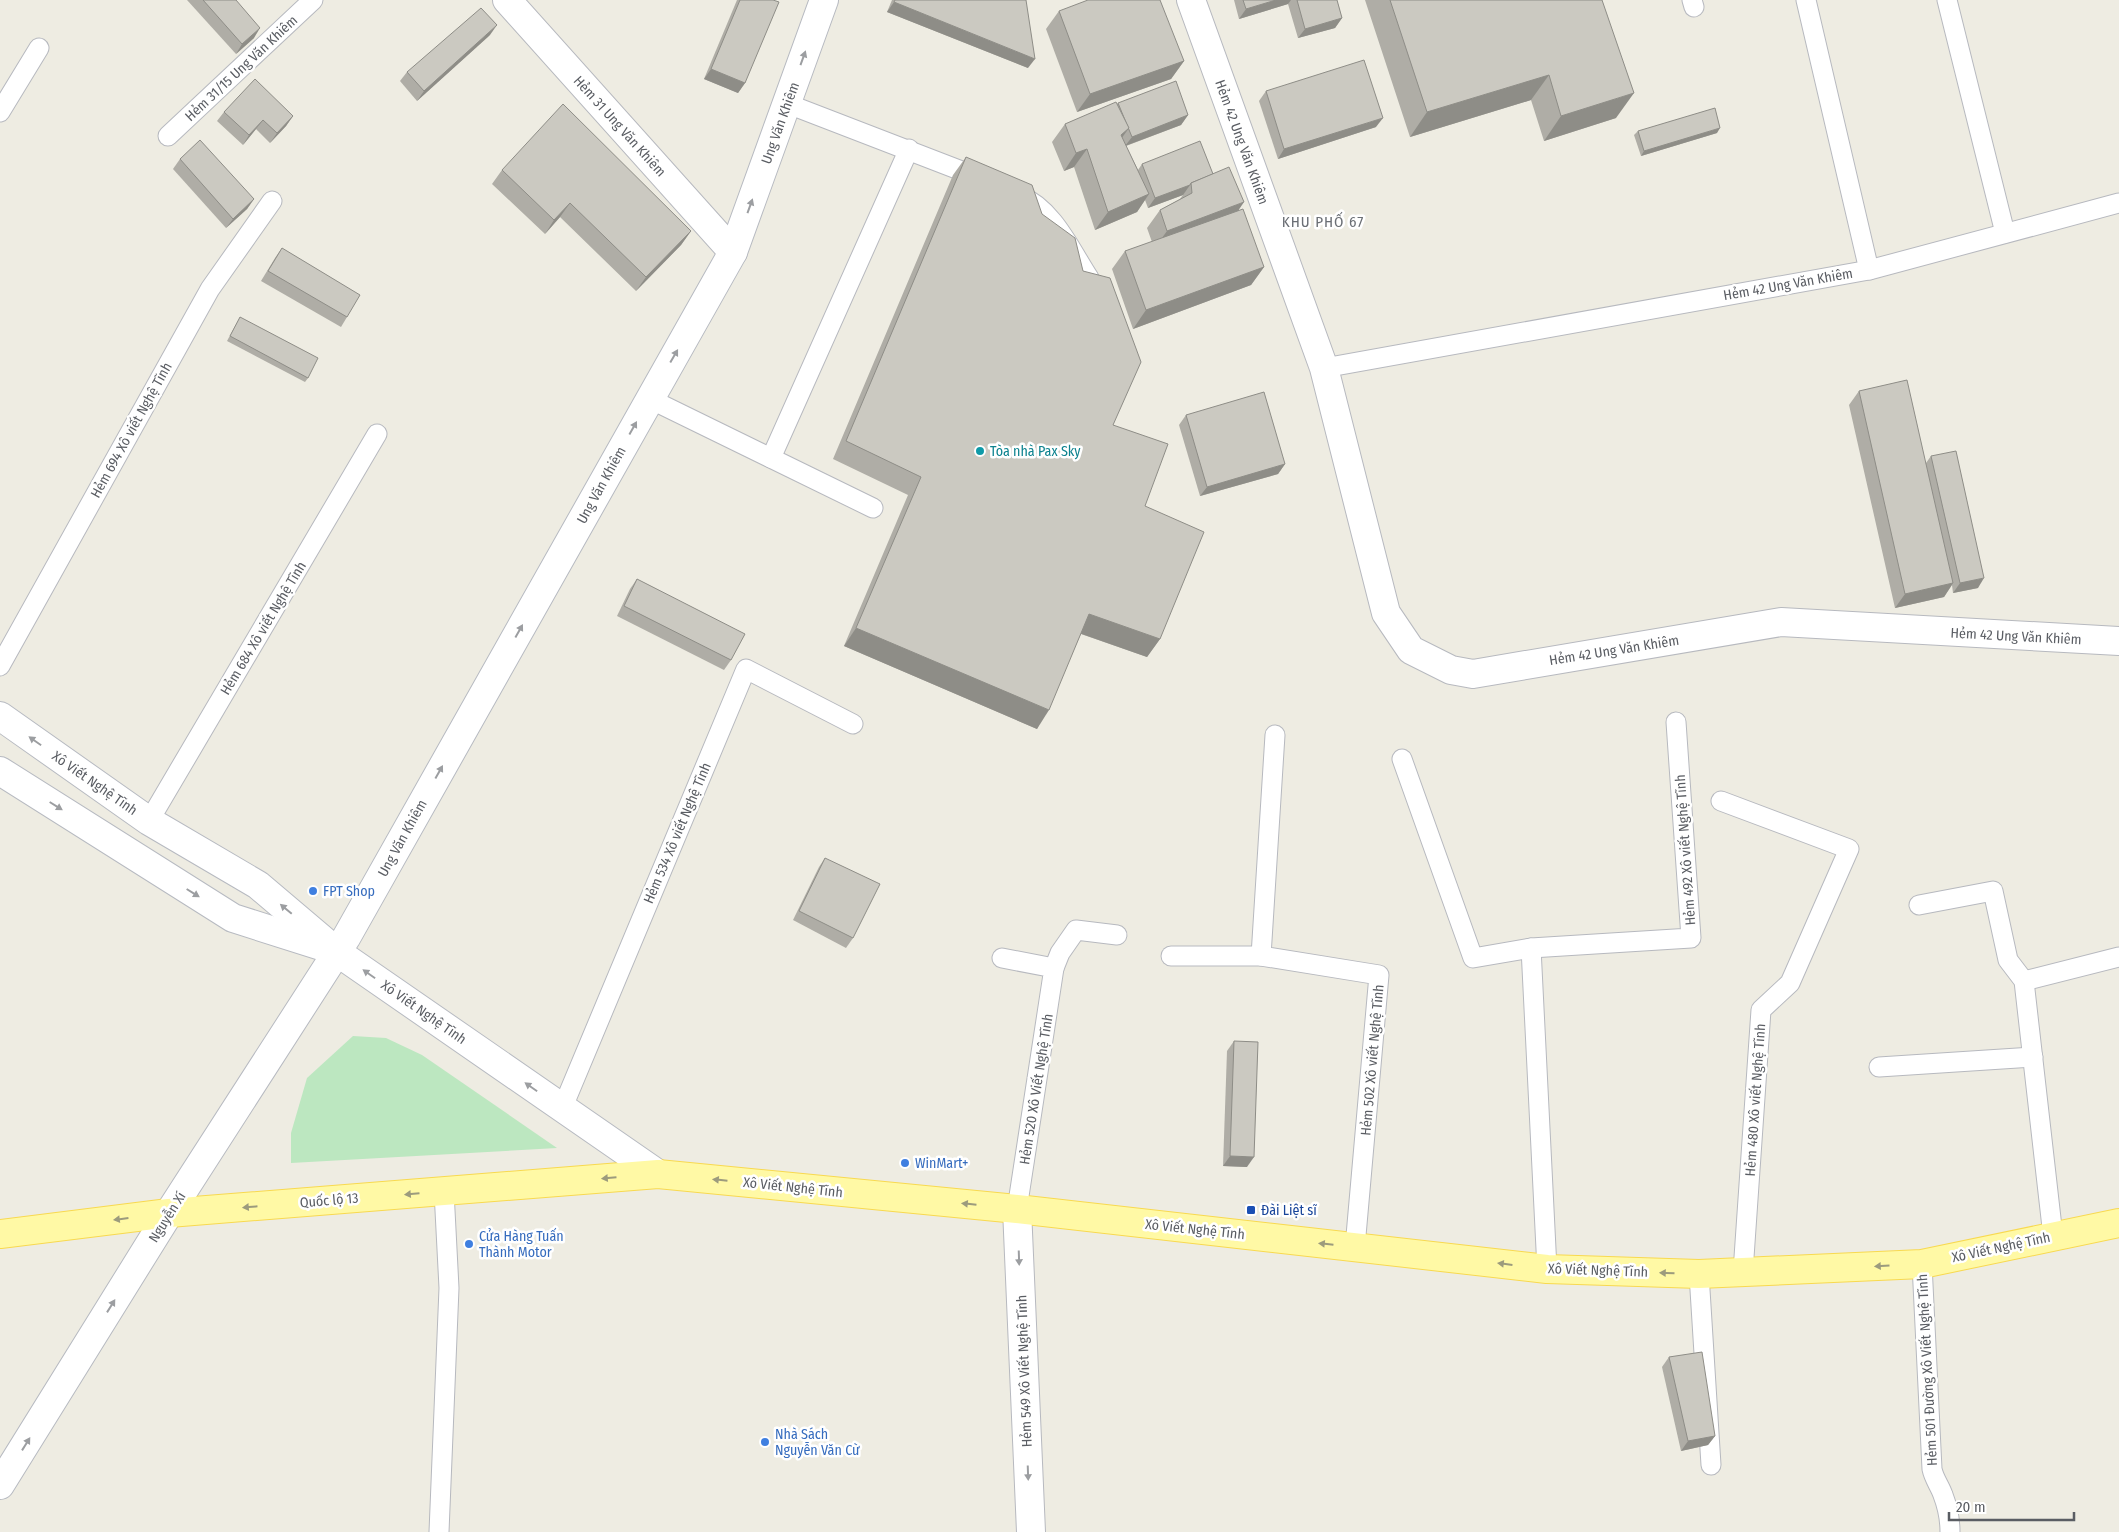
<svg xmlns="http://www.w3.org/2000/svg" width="2119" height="1532" viewBox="0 0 2119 1532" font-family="'Fira Sans Condensed',sans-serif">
  <rect width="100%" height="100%" fill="#eeece2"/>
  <!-- green -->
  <polygon fill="#bce7c0" points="353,1036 386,1038 422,1055 557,1148 291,1163 291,1133 307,1078"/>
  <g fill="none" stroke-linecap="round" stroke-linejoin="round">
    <defs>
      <g id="service">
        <polyline points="1692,0 1694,7"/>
        <polyline points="1806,0 1869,270"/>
        <polyline points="1947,0 2005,233"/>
        <polyline points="788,104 980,178"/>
        <polyline points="0,112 39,48"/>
        <polyline points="168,136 313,0"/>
        <path d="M 1019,195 C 1053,209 1070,249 1089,278"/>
        <polyline points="1324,368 1869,270 2119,203"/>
        <polyline points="650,399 873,508"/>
        <polyline points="771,458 909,149"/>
        <polyline points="0,666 210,289 272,201"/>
        <polyline points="1275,735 1261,956 1379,975 1355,1247"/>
        <polyline points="1402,759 1473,958 1531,948 1691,938 1676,722"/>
        <polyline points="1721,801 1849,849 1790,983 1761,1010 1743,1272"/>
        <polyline points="149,821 377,434"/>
        <polyline points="1919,905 1993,891 2008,960 2024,981 2053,1236"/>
        <polyline points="1531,948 1547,1269"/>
        <polyline points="1171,956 1261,956"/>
        <polyline points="1002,958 1054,968 1017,1209"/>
        <polyline points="1054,968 1060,953 1076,930 1117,935"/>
        <polyline points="2024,981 2119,957"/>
        <polyline points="1879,1067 2033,1057"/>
        <polyline points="562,1109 746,669 853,724"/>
        <path d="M 1922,1264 L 1932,1469 C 1934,1479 1940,1486 1943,1495 C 1948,1508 1950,1519 1950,1532"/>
        <polyline points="1699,1274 1711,1465"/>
        <polyline points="439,1532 449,1288 444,1191"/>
      </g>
      <g id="minor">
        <polyline points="507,0 733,252"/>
        <polyline points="1191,0 1324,368 1386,613 1411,650 1451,670 1473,674 1781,622 2119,641"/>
        <polyline points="1017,1209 1031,1532"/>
      </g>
      <g id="secondary">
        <polyline points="0,716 149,821 258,885 337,952 658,1174"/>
        <polyline points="0,771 233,918 324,947"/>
        <polyline points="0,1485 169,1213 346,938 733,252 824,0"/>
      </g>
      <polyline id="primary" points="0,1234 169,1213 658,1174 1017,1209 1547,1269 1699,1274 1922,1264 2119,1223"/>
    </defs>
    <!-- service casing -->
    <use href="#service" stroke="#b7b9bf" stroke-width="21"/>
    <!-- minor casing -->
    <use href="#minor" stroke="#b7b9bf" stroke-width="30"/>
    <!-- secondary casing -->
    <use href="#secondary" stroke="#b7bac1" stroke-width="30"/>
    <!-- primary casing -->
    <use href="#primary" stroke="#f8d950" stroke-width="30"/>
    <!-- service -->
    <use href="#service" stroke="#fff" stroke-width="19"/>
    <!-- minor -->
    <use href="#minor" stroke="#fff" stroke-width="28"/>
    <!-- secondary -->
    <use href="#secondary" stroke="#fff" stroke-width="28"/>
    <!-- primary -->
    <use href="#primary" stroke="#fff9a5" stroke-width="28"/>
  </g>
  <!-- wall -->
  <g fill="#afada6">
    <polygon points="187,0 236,0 254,38 236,54"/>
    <polygon points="737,0 773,0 745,83 738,93 704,79"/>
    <polygon points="892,0 1026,0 1028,68 887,12"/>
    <polygon points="1234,0 1337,0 1342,18 1335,28 1298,38 1288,4 1239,19"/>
    <polygon points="1365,0 1602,0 1616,118 1544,141 1531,100 1410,137"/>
    <polygon points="1059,11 1184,61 1171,79 1077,112 1046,29"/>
    <polygon points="490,35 417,101 400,81 407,72"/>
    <polygon points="1266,91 1376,127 1278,159 1259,101"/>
    <polygon points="1118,103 1188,115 1181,125 1126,146 1138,170 1142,164 1213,174 1239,210 1264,267 1251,285 1133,329 1112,269 1125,251 1152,242 1147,228 1160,210 1180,199 1183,195 1148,208 1145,200 1137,212 1095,230 1074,167 1064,171 1052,142 1065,124 1117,104"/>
    <polygon points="224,112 293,116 286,126 270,143 256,129 243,145 217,121"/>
    <polygon points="1638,131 1717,133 1641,156 1634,135"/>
    <polygon points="966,157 1113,425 1145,506 1160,639 1147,657 1081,634 1037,729 844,646 908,495 833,459 953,175"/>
    <polygon points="180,159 254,199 247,209 226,228 173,169"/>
    <polygon points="502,170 691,231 681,245 636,291 560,217 545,234 492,184"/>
    <polygon points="282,248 347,317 341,327 261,281 275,258"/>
    <polygon points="240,317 308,378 305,382 227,341"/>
    <polygon points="1859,391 1926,463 1931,456 1978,588 1953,593 1952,585 1944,597 1895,608 1849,405"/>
    <polygon points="1186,415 1285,464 1278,474 1200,496 1179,425"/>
    <polygon points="637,579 731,660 724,670 617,616 630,589"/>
    <polygon points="825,858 853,938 846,948 793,920 819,867"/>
    <polygon points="1234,1041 1247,1167 1223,1166 1227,1051"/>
    <polygon points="1669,1357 1715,1436 1708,1445 1681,1451 1662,1367"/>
  </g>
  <!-- shaded-wall -->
  <g fill="#8e8d87">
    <polygon points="1276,0 1291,0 1288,4 1239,19 1246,9"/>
    <polygon points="894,2 1035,59 1028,68 887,12"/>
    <polygon points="1342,18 1335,28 1298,38 1305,29"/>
    <polygon points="497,25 490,35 417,101 424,91"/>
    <polygon points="260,28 254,38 236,54 242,44"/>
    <polygon points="1184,61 1171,79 1077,112 1090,94"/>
    <polygon points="711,69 745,83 738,93 704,79"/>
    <polygon points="1549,75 1531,100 1410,137 1427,112"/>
    <polygon points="1634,93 1616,118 1544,141 1561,116"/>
    <polygon points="1188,115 1181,125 1125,146 1132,137"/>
    <polygon points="293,116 286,126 270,143 277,133"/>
    <polygon points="1383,118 1376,127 1278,159 1284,149"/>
    <polygon points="263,120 256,129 243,145 249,135"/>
    <polygon points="1129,128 1116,146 1121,135"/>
    <polygon points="1720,128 1717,133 1641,156 1644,151"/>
    <polygon points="1087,149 1074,167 1064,171 1076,153"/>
    <polygon points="1190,185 1183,195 1148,208 1155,198"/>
    <polygon points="1149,194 1137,212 1095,230 1108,212"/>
    <polygon points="254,199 247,209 226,228 233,219"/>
    <polygon points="1244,202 1232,220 1154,249 1167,231"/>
    <polygon points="570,203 560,217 545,234 554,220"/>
    <polygon points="691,231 681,245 636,291 646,277"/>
    <polygon points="1264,267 1251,285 1133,329 1146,310"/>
    <polygon points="1285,464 1278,474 1200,496 1207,487"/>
    <polygon points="1984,578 1978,588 1953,593 1960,583"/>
    <polygon points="1953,583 1944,597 1895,608 1905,594"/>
    <polygon points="1089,614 1160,639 1147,657 1076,632"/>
    <polygon points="856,628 1049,710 1037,729 844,646"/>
    <polygon points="1230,1156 1254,1157 1247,1167 1223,1166"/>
    <polygon points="1715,1436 1708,1445 1681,1451 1688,1441"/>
  </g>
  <!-- building -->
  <g fill="#cbc9c1" stroke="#8e8d87">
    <polygon points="203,0 236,0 260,28 242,44"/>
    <polygon points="740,0 773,0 779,2 745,83 711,69"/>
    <polygon points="895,0 1026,0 1035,59 894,2"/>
    <polygon points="1088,0 1160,0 1184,61 1090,94 1059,11"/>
    <polygon points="1243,0 1276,0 1246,9"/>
    <polygon points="1297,0 1337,0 1342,18 1305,29"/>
    <polygon points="1390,0 1602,0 1634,93 1561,116 1549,75 1427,112"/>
    <polygon points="481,8 497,25 424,91 407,72"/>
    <polygon points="1364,60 1383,118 1284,149 1266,91"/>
    <polygon points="255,79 293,116 277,133 263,120 249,135 224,112"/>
    <polygon points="1176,81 1188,115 1132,137 1118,103"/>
    <polygon points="1116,102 1129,128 1121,135 1149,194 1108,212 1087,149 1076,153 1065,124"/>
    <polygon points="563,104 691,231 646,277 570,203 554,220 502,170"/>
    <polygon points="1715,108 1720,128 1644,151 1638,131"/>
    <polygon points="200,140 254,199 233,219 180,159"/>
    <polygon points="1200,141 1213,174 1191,183 1190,185 1155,198 1142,164"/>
    <polygon points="966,157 1032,185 1042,214 1075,238 1083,271 1110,278 1141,362 1113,425 1168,444 1145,506 1204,532 1160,639 1089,614 1049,710 856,628 921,477 846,441"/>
    <polygon points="1229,167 1244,202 1167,231 1160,210 1192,193 1191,183"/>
    <polygon points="1243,209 1264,267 1146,310 1125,251"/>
    <polygon points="282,248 360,295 347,317 268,271"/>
    <polygon points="240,317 318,358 308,378 230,336"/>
    <polygon points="1907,380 1953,583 1905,594 1859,391"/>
    <polygon points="1264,392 1285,464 1207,487 1186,415"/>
    <polygon points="1956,451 1984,578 1960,583 1931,456"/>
    <polygon points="637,579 745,634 731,660 624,606"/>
    <polygon points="825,858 880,884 853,938 799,911"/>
    <polygon points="1234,1041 1258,1042 1254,1157 1230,1156"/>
    <polygon points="1702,1352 1715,1436 1688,1441 1669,1357"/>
  </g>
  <!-- one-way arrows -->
  <defs><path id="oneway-solid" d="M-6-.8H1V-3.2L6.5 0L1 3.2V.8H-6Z" transform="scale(1.25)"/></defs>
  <g fill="#9c9ea1">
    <use href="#oneway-solid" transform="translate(803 58) rotate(-70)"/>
    <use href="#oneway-solid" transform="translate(750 206) rotate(-70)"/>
    <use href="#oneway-solid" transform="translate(674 356) rotate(-60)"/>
    <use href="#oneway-solid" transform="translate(633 428) rotate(-61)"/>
    <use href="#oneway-solid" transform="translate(519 631) rotate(-61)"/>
    <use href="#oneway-solid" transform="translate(35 741) rotate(-145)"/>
    <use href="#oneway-solid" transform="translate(439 772) rotate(-61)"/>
    <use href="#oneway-solid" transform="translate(56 806) rotate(32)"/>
    <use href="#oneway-solid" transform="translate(193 893) rotate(32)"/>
    <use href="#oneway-solid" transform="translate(286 909) rotate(-140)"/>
    <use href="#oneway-solid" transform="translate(369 974) rotate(-145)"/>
    <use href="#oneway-solid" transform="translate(531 1087) rotate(-145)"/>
    <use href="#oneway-solid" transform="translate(1019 1258) rotate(88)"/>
    <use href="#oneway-solid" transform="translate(111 1306) rotate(-58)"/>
    <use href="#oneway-solid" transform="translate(26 1444) rotate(-58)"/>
    <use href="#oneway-solid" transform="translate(1028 1473) rotate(88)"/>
  </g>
  <g fill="#9c9b7d">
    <use href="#oneway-solid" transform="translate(609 1178) rotate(175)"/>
    <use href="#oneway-solid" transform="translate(720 1180) rotate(-174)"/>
    <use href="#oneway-solid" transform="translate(412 1194) rotate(175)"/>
    <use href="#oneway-solid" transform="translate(969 1204) rotate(-174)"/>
    <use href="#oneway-solid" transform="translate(250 1207) rotate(175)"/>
    <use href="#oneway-solid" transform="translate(121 1219) rotate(173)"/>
    <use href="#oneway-solid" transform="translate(1326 1244) rotate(-174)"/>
    <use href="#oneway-solid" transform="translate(1505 1264) rotate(-173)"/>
    <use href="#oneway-solid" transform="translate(1882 1266) rotate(177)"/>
    <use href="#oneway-solid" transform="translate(1667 1273) rotate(-178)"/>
  </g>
  <!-- markers -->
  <circle fill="#0f9aa8" stroke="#fff" stroke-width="2" cx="980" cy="451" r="5"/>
  <g fill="#3f7fe0" stroke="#fff" stroke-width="2">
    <circle cx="313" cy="891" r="5"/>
    <circle cx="905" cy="1163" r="5"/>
    <circle cx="469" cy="1244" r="5"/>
    <circle cx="765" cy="1442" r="5"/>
  </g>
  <rect fill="#1a4fb4" stroke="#fff" stroke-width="2" x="1246" y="1205" width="10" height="10" rx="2.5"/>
  <g text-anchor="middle" stroke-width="5" stroke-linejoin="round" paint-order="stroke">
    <!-- street labels -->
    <g font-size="14" fill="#5a5d63" stroke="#fff">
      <text transform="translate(241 68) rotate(-43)" y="5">Hẻm 31/15 Ung Văn Khiêm</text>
      <text transform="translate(780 123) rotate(-70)" y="5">Ung Văn Khiêm</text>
      <text transform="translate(620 126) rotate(48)" y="5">Hẻm 31 Ung Văn Khiêm</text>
      <text transform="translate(1242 142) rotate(70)" y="5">Hẻm 42 Ung Văn Khiêm</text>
      <text transform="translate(1788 284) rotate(-10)" y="5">Hẻm 42 Ung Văn Khiêm</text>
      <text transform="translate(131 430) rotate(-61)" y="5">Hẻm 694 Xô viết Nghệ Tĩnh</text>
      <text transform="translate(601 485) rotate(-61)" y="5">Ung Văn Khiêm</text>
      <text transform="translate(263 628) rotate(-59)" y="5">Hẻm 684 Xô viết Nghệ Tĩnh</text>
      <text transform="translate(2016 636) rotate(3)" y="5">Hẻm 42 Ung Văn Khiêm</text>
      <text transform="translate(1614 650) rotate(-9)" y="5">Hẻm 42 Ung Văn Khiêm</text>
      <text transform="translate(95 783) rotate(35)" y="5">Xô Viết Nghệ Tĩnh</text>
      <text transform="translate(677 833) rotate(-67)" y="5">Hẻm 534 Xô viết Nghệ Tĩnh</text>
      <text transform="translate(402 838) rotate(-61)" y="5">Ung Văn Khiêm</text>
      <text transform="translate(1685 850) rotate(-94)" y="5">Hẻm 492 Xô viết Nghệ Tĩnh</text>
      <text transform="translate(424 1012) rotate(35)" y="5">Xô Viết Nghệ Tĩnh</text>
      <text transform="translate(1372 1060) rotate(-85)" y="5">Hẻm 502 Xô viết Nghệ Tĩnh</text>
      <text transform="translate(1036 1089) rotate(-81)" y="5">Hẻm 520 Xô Viết Nghệ Tĩnh</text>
      <text transform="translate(1755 1100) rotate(-86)" y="5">Hẻm 480 Xô viết Nghệ Tĩnh</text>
      <text transform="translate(793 1187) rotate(6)" y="5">Xô Viết Nghệ Tĩnh</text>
      <text transform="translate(329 1200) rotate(-5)" y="5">Quốc lộ 13</text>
      <text transform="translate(167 1217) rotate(-58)" y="5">Nguyễn Xí</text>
      <text transform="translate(1195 1229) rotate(6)" y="5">Xô Viết Nghệ Tĩnh</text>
      <text transform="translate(2001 1247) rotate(-12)" y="5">Xô Viết Nghệ Tĩnh</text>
      <text transform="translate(1598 1270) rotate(2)" y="5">Xô Viết Nghệ Tĩnh</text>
      <text transform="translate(1927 1370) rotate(-93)" y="5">Hẻm 501 Đường Xô Viết Nghệ Tĩnh</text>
      <text transform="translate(1024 1371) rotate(-92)" y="5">Hẻm 549 Xô Viết Nghệ Tĩnh</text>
    </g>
    <!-- culture labels -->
    <g font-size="14" fill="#0d838f" stroke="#fff" text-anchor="start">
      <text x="990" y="456">Tòa nhà Pax Sky</text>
    </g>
    <!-- shop labels -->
    <g font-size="14" fill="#366cbe" stroke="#fff" text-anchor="start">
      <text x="323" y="896">FPT Shop</text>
      <text x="915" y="1168">WinMart+</text>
      <text x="479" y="1241">Cửa Hàng Tuấn<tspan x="479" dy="16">Thành Motor</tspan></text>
      <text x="775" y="1439">Nhà Sách<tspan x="775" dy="16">Nguyễn Văn Cừ</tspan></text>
    </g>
    <!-- transit labels -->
    <g font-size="14" fill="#164399" stroke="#fff" text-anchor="start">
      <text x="1261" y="1215">Đài Liệt sĩ</text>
    </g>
    <!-- neighbourhood labels -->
    <g font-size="15" letter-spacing="1" fill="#6b6f75" stroke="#fff">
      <text x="1323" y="227">KHU PHỐ 67</text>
    </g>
  </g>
  <!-- scale -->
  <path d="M1949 1512v8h125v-8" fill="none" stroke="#5a5d63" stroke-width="2.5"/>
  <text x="1956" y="1512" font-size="15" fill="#5a5d63" stroke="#ffffff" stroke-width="4" paint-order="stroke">20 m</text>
</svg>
